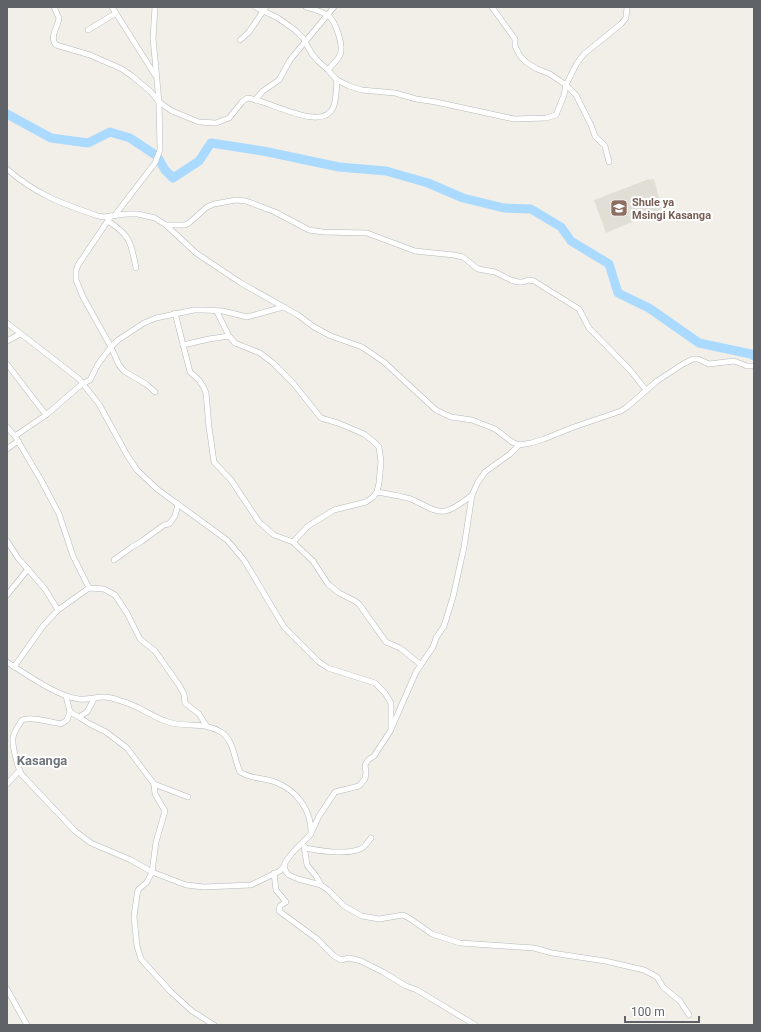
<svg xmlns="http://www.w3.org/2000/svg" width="761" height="1032" viewBox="0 0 761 1032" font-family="Roboto,sans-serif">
  <rect width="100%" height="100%" fill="#f1efe8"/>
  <!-- education -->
  <polygon fill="#e1ded6" points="649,179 649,180 654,179 662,209 606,233 594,200"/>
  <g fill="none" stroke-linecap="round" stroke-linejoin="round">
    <!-- river -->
    <polyline stroke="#aadaff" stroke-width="9" points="7,114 51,138 88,143 110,132 130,138 157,156 165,170 173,178 199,161 211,143 263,151 339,167 386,171 428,183 463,198 504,208 531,209 561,227 571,241 609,264 618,293 649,308 699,343 751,354 754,356"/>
    <defs>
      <g id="minor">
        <path d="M 54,7 L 59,18 C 58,27 49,37 56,45 L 90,55 L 122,69 L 132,76 L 151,92 L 159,102 L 172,111 L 199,122 L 216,123 L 229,118 L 242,102 L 247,98 C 267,99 321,133 333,108 C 337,99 336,89 337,80"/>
        <polyline points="112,7 155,75"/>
        <polyline points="255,7 278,18 295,30 303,38 312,54 318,61 328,70 337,80 349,86 362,90 395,93 416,99 436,102 514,119 546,118 556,115 564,95 566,85 577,63 584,54 621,24 626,18 627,7"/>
        <path d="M 306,7 C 313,9 324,12 329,16 C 336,23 344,46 340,55 C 338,60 332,65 328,70"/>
        <polyline points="492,7 515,39 515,46 520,56 527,63 537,69 550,74 566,85 576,95 591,125 595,136 605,146 609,162"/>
        <polyline points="88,30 116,13"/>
        <polyline points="240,40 249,32 266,7"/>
        <polyline points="255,100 263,91 279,80 290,60 334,7"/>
        <path d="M 7,169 C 35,194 63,204 98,216 L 104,217 L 126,214 L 138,214 L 155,218 L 166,225 L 196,253 L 241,283 L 298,315 L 314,327 L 331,336 L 362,347 L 384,362 L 436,410 L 451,417 L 472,420 L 495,429 L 512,442 L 519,445 L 531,443 L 544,439 L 574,427 L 621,411 L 627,407 L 657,381 L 683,364 L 693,359 L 698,359 L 709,364 L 734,361 L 747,366 L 754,366"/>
        <polyline points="115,215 155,163 160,150 159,102 153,38 155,7"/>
        <polyline points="111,216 78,265 76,271 76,280 83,297 111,347 119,365 124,371 146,384 155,392"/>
        <path d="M 108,221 C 131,236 131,243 136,268"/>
        <polyline points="166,225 185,225 189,223 207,207 214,204 236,200 246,201 275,212 309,230 323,232 367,233 415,251 454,255 463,257 478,269 495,272 511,280 518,282 523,282 528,280 534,281 579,309 589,328 630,370 646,390"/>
        <polyline points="217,312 229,336 235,343 260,353 273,363 293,383 321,418 338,423 364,434 374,442 379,447 381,462 379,483 377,492 373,497 366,502 334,510 308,526 293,542"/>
        <polyline points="175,313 190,372 199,380 204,388 206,393 209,427 214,462 231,480 259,522 274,535 293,542 297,546 313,561 328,584 339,593 355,601 359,604 386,642 400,648 420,664"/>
        <polyline points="7,323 79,379 99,404 127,455 137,470 157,489 227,540 244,560 284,627 319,662 328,668 375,683 385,693 391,703 391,730 374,756 368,760 365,765 366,773 365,779 359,786 335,792 319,816 312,831"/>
        <polyline points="7,341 20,334"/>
        <polyline points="183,345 209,339 229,336"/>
        <polyline points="7,364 46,415"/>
        <polyline points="7,427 15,436 41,480 59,514 73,556 89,588"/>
        <polyline points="15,436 46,415 82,384 90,380 98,364 111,347 118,340 144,323 156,318 194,310 204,310 223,311 247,317 283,307"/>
        <polyline points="7,449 18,441"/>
        <path d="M 377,492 C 388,494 400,496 411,499 C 421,503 434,513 445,511 C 455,509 464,501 472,495"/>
        <polyline points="7,541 18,558 45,589 58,610"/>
        <polyline points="114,560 132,547 142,541 164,525 169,524 175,516 178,504"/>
        <polyline points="7,595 28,569"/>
        <path d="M 7,662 C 26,674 58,697 79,699 C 88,700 96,697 103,697 C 109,697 116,699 121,701 C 138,705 152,717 168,722 C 187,728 203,721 221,732 C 234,740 234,759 240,772 C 251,779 264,778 275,782 C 297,790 312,811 311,834 L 293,852 L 286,861 L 284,866 L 286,872 L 289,875 L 298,879 L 321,885 L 328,890 L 344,906 L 362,916 L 379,919 L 403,915 L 409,918 L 432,934 L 460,943 L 534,948 L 552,953 L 605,961 L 644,970 L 657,977 L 663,987 L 680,1001 L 689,1015"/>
        <polyline points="14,667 43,626 58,610 89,588 104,589 115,595 127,613 140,639 155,651 179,685 184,694 185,703 199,714 206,725"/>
        <path d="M 66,696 L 70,712 L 67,720 L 61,724 C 51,722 30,716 22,720 C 19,725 13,733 13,738 C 12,746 18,769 22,775 L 75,831 L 91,843 L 131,860 L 152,872 L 186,885 L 204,887 L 251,885 L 280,871 L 284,866"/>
        <polyline points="70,712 79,717 87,712 94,699"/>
        <polyline points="79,717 88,723 106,732 127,748 154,784 188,797"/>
        <polyline points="392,727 416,672 433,647 436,638 444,626 453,597 464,547 472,495 478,482 485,472 510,454 519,445"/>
        <polyline points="7,784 19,771"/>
        <polyline points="154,784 155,794 165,811 156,842 152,872 147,882 138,890 137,895 134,917 137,946 141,959 171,992 192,1011 214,1025"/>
        <polyline points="304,846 307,865 316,876 321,885"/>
        <path d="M 305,848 C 319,851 346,855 360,849 C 364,848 368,842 371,838"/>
        <polyline points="274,873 276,890 286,902 280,906 279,911 317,939 334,956 341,960 349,958 361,961 383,972 406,986 417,990 475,1025"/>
        <polyline points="7,989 27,1025"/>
      </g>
    </defs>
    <!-- minor casing -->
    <use href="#minor" stroke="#b5b8bc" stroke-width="6"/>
    <!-- minor -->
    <use href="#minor" stroke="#fff" stroke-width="5"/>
  </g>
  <!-- icons -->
  <defs>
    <symbol id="school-square" viewBox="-11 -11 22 22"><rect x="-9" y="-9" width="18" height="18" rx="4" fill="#8d6e63" stroke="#fff"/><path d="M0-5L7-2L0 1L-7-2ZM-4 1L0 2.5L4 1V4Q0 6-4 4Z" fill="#fff"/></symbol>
  </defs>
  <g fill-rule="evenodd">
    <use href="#school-square" x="609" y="198" width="20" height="20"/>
  </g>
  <g text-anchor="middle" stroke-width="4" stroke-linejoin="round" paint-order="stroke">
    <!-- education labels -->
    <g font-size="11" font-weight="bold" fill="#785e54" stroke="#fff" text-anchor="start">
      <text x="632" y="206">Shule ya<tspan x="632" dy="13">Msingi Kasanga</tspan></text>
    </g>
    <!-- quarter labels -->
    <g font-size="13" font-weight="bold" fill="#70757a" stroke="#fff">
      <text x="42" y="765">Kasanga</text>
    </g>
  </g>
  <!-- border -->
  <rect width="761" height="1032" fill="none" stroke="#5f6368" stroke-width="16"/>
  <!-- scale -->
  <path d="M625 1016v6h74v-6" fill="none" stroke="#5f6368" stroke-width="2"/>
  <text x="631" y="1016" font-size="12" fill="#5f6368" stroke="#ffffff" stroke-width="3" paint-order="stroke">100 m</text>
</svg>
